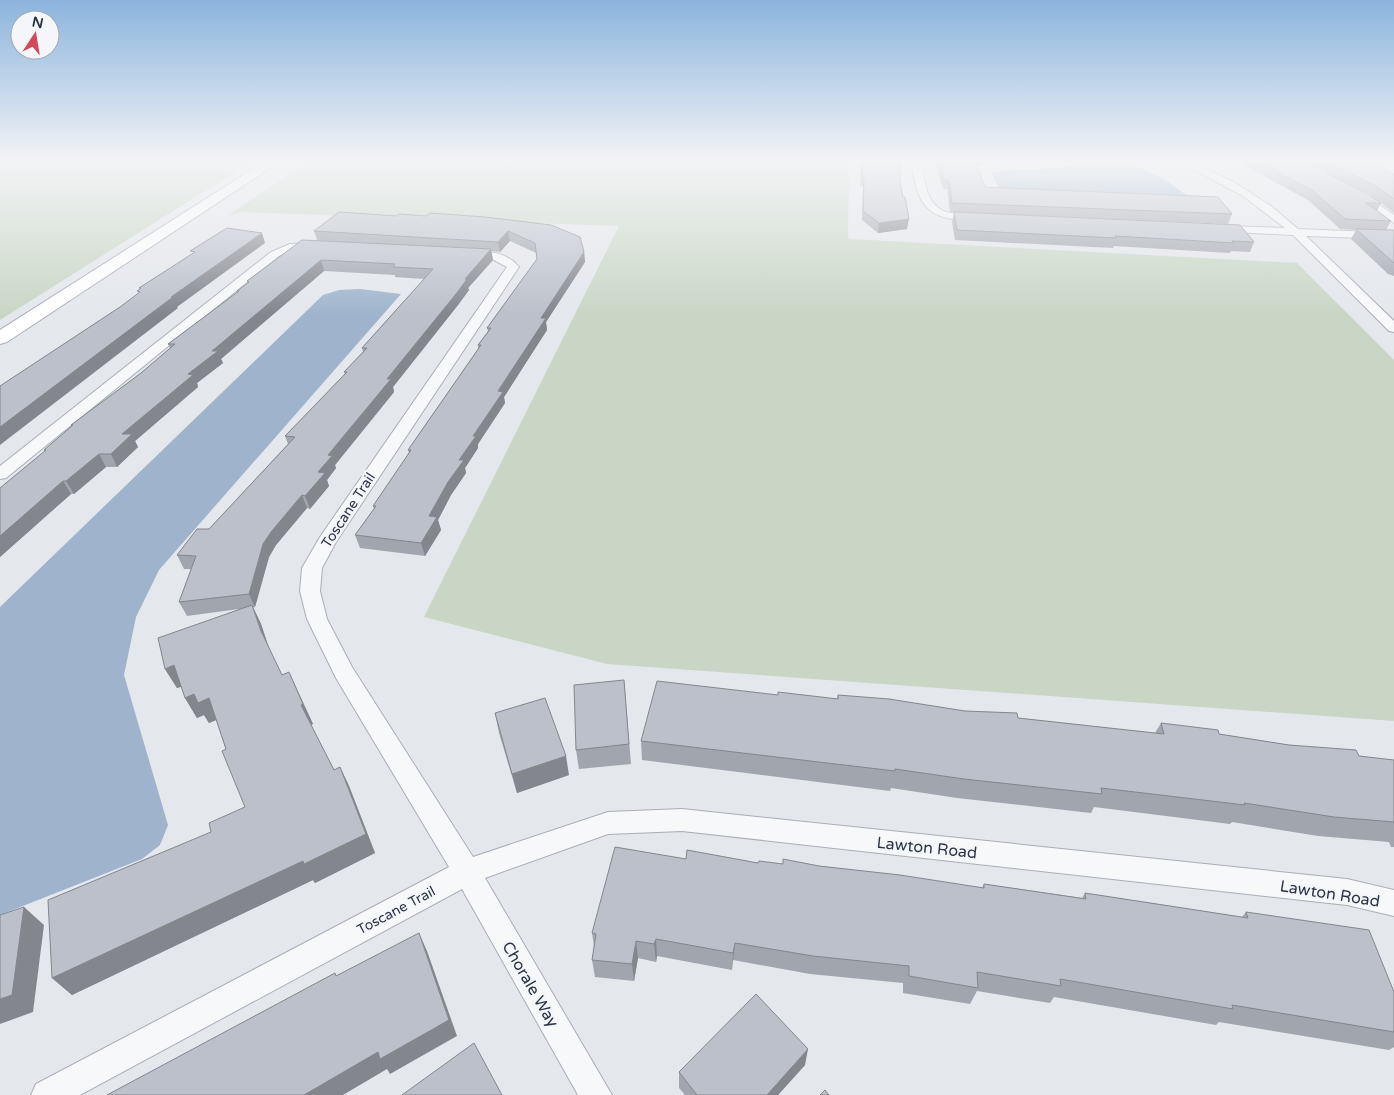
<svg xmlns="http://www.w3.org/2000/svg" width="1394" height="1095" viewBox="0 0 1394 1095" font-family="'Varela Round',sans-serif">
  <rect width="100%" height="100%" fill="#e4e7ec"/>
  <!-- green -->
  <g fill="#c9d6c5">
    <polygon points="0,162 251,162 0,320"/>
    <polygon points="307,162 849,162 848,237 850,239 1297,263 1394,360 1394,721 607,664 424,617 619,226 242,212 227,216"/>
  </g>
  <!-- water -->
  <g fill="#9fb4cc">
    <path d="M 1086,162 L 1126,162 L 1164,179 L 1196,202 L 1002,193 L 991,173 C 1023,166 1054,173 1086,162 Z"/>
    <polygon points="360,289 401,294 159,570 136,617 124,675 168,825 160,845 142,859 0,915 0,607 323,295 339,290"/>
  </g>
  <g fill="none" stroke-linecap="round" stroke-linejoin="round">
    <defs>
      <g id="street">
        <path d="M 911,162 L 921,162 C 925,182 926,208 950,213 C 961,214 972,213 982,216 L 982,220 C 973,222 963,220 954,219 C 919,215 917,192 911,162 Z"/>
        <polygon points="1180,162 1192,162 1235,183 1271,206 1298,229 1394,233 1394,239 1306,236 1394,321 1394,332 1389,331 1293,235 1216,231 1215,229 1220,226 1285,228 1243,196"/>
        <polygon points="1353,192 1361,192 1394,215 1394,223 1353,196"/>
        <polygon points="318,243 322,244 322,248 292,250 279,256 6,478 0,479 0,466 271,252 290,244"/>
        <path d="M 467,251 C 486,251 506,251 519,267 L 336,542 L 322,568 L 320,591 L 327,619 L 352,667 L 473,857 L 608,812 L 682,809 L 1347,879 L 1394,890 L 1394,916 L 1347,905 L 682,831 L 608,834 L 485,878 L 612,1095 L 578,1095 L 462,889 L 80,1095 L 31,1095 L 36,1084 L 449,867 L 336,678 L 307,619 L 300,591 L 302,568 L 320,537 L 507,267 L 492,259 L 463,256 L 463,252 Z"/>
      </g>
      <polygon id="secondary" points="264,162 279,162 7,342 0,344 0,330"/>
    </defs>
    <!-- street casing -->
    <use href="#street" stroke="#a9aeb7" stroke-width="2"/>
    <!-- secondary casing -->
    <use href="#secondary" stroke="#a9aeb7" stroke-width="2"/>
    <!-- street -->
    <use href="#street" fill="#f7f8fa" fill-rule="evenodd"/>
    <!-- secondary -->
    <use href="#secondary" fill="#fff" fill-rule="evenodd"/>
  </g>
  <!-- wall -->
  <g fill="#a1a5ae" fill-rule="evenodd">
    <polygon points="863,162 900,181 907,229 878,233 862,220 863,186 860,186"/>
    <polygon points="935,162 991,162 977,166 985,187 1232,214 1228,224 950,212 947,189 943,189"/>
    <path d="M 1234,162 L 1372,162 L 1394,174 L 1394,213 L 1381,203 L 1377,211 L 1391,221 L 1386,230 L 1394,230 L 1394,276 L 1388,274 L 1351,239 L 1356,230 L 1340,229 L 1308,200 L 1240,163 L 1236,163 ZM 1353,186 L 1369,194 L 1380,203 Z"/>
    <polygon points="954,212 1254,242 1250,252 1231,251 1230,253 1114,246 1113,248 955,240 952,222"/>
    <polygon points="397,216 485,217 584,252 585,262 546,322 547,330 504,397 505,403 478,444 478,448 465,468 466,473 451,495 438,520 441,530 425,556 360,548 355,535 374,509 373,506 409,453 408,450 478,349 478,345 488,331 487,328 537,259 536,253 510,241 500,252 491,251 493,260 468,288 469,290 458,305 393,387 394,392 335,465 336,468 327,480 329,486 310,509 307,508 276,545 269,557 255,607 253,607 261,624 270,651 282,675 298,692 313,724 311,725 334,770 340,767 349,786 375,853 315,883 313,880 72,995 52,978 211,832 245,807 216,720 209,723 204,715 197,718 185,698 181,687 177,688 165,669 239,609 187,616 179,602 191,569 184,569 177,555 209,529 288,444 285,436 345,374 344,372 363,352 362,348 424,279 395,277 395,275 324,271 221,359 223,363 197,383 198,387 135,441 138,447 117,467 106,467 74,494 71,494 0,557 0,488 45,452 44,450 72,427 71,425 141,373 170,348 168,344 237,293 237,291 248,283 247,281 317,240 314,231"/>
    <polygon points="624,680 631,764 579,769 576,750"/>
    <polygon points="778,695 837,699 838,695 1018,718 1155,733 1161,723 1219,734 1359,756 1394,760 1394,847 1391,847 1389,842 1318,836 1232,822 1230,824 1094,807 1091,813 957,798 891,788 890,791 642,760 641,741"/>
    <polygon points="495,713 569,775 517,793 499,733"/>
    <polygon points="686,859 819,866 982,888 984,884 1082,898 1085,893 1242,917 1246,912 1394,992 1394,1047 1389,1050 1219,1022 1216,1025 1054,997 1050,1003 977,991 970,1004 903,993 903,983 810,974 733,960 732,970 657,956 656,962 638,958 634,981 595,977 592,960 594,946 592,933"/>
    <polygon points="805,1065 778,1095 685,1095 679,1088 679,1072"/>
  </g>
  <!-- shaded-wall -->
  <g fill="#83868d">
    <polygon points="973,162 991,162 972,167"/>
    <polygon points="909,219 907,229 878,233 879,223"/>
    <polygon points="508,231 510,241 500,252 498,242"/>
    <polygon points="262,233 265,243 177,307 178,308 0,445 0,427 171,297"/>
    <polygon points="491,249 493,260 468,288 469,290 458,305 393,387 394,392 335,465 336,468 327,480 329,486 310,509 305,496 328,455 465,279"/>
    <polygon points="584,252 585,262 546,322 547,330 504,397 505,403 478,444 478,448 465,468 466,473 451,495 438,520 441,530 425,556 421,543 429,516 473,436 541,318"/>
    <polygon points="321,260 324,271 221,359 223,363 197,383 198,387 135,441 138,447 117,467 111,454 122,434 188,374 212,351"/>
    <polygon points="99,454 106,467 74,494 66,481"/>
    <polygon points="63,481 71,494 0,557 0,536"/>
    <polygon points="302,495 307,508 276,545 269,557 255,607 249,594 263,544 271,532"/>
    <polygon points="252,605 261,624 270,651 261,631"/>
    <polygon points="174,665 186,685 177,688 165,669"/>
    <polygon points="289,672 313,724 310,725 301,705"/>
    <polygon points="194,694 209,698 221,718 209,723 204,715 197,718 185,698"/>
    <polygon points="566,756 569,775 517,793 512,774"/>
    <polygon points="340,767 349,786 375,853 315,883 313,880 72,995 52,978"/>
    <polygon points="24,907 44,925 33,1012 0,1024 0,999"/>
    <polygon points="419,933 427,951 457,1036 390,1074 387,1069 343,1095 304,1095"/>
    <polygon points="656,939 657,956 656,962 654,944"/>
    <polygon points="636,941 638,958 634,981 632,964"/>
    <polygon points="735,943 733,960 732,970 733,953"/>
    <polygon points="808,1049 805,1065 778,1095 767,1095"/>
  </g>
  <!-- building -->
  <g fill="#bbc0ca" stroke="#83868d">
    <polygon points="863,162 900,162 900,181 903,197 905,197 909,219 879,223 863,211 864,177 861,177"/>
    <polygon points="939,162 975,162 985,187 1218,197 1232,214 952,203 949,180 944,180"/>
    <polygon points="1259,162 1305,162 1364,192 1381,203 1366,203 1391,221 1345,219 1313,191"/>
    <polygon points="1327,162 1372,162 1394,174 1394,199 1374,185"/>
    <polygon points="339,212 397,216 399,214 426,216 430,213 485,217 551,225 580,237 584,252 541,318 546,318 498,391 503,392 473,436 476,436 459,460 464,460 448,482 429,516 437,517 421,543 355,535 376,506 373,506 411,450 408,450 481,345 478,345 491,328 487,328 537,259 535,243 508,231 498,242 314,231"/>
    <polygon points="954,212 1240,225 1254,242 1232,241 1234,243 1115,236 1116,238 957,230"/>
    <polygon points="227,228 262,233 171,297 173,297 0,427 0,386 120,307 140,292 137,291 141,288 139,288 195,252 190,251"/>
    <polygon points="1356,229 1394,230 1394,263"/>
    <polygon points="302,240 491,249 465,279 467,279 456,294 387,379 391,379 328,455 332,456 318,472 325,473 305,496 302,495 271,532 263,544 249,594 179,602 196,556 177,555 197,529 209,529 295,437 285,436 347,372 344,372 367,348 362,348 433,269 393,267 395,264 321,260 212,351 218,351 188,374 193,375 122,434 132,434 111,454 99,454 66,481 63,481 0,536 0,488 46,450 44,450 73,425 71,425 141,373 175,344 168,344 239,291 237,291 249,282 247,281"/>
    <polygon points="252,605 261,631 282,675 289,672 303,704 301,705 334,770 340,767 366,834 304,864 303,861 52,978 48,900 211,832 209,823 245,807 222,751 226,749 209,698 198,703 194,694 185,698 174,665 165,669 158,638"/>
    <polygon points="624,680 629,744 576,750 574,685"/>
    <polygon points="657,681 778,695 778,692 838,699 838,695 889,699 965,711 1017,713 1018,718 1164,734 1161,723 1218,730 1219,734 1289,745 1356,750 1359,756 1394,760 1394,822 1334,817 1244,803 1245,805 1101,788 1102,794 964,779 895,769 895,771 641,741"/>
    <polygon points="545,698 566,756 512,774 495,713"/>
    <polygon points="615,847 686,859 687,850 758,863 759,861 783,864 783,859 819,866 900,875 984,888 984,884 1086,899 1085,893 1248,918 1246,912 1369,930 1394,992 1394,1032 1232,1005 1233,1009 1060,979 1061,986 977,972 978,988 909,976 909,966 813,956 735,943 733,953 656,939 654,944 636,941 632,964 592,960 596,934 592,933"/>
    <polygon points="24,907 12,995 0,999 0,915"/>
    <polygon points="419,933 449,1020 380,1059 378,1052 304,1095 107,1095 335,973 336,976"/>
    <polygon points="756,994 808,1049 767,1095 697,1095 679,1072"/>
    <polygon points="474,1043 502,1095 402,1095"/>
    <polygon points="825,1090 829,1095 820,1095"/>
  </g>
  <!-- sky -->
  <linearGradient id="sky" x2="0" y2="1"><stop stop-color="#8bb4dd"/><stop offset="0.51" stop-color="#f3f4f6"/><stop offset="1" stop-color="#f3f4f6" stop-opacity="0"/></linearGradient>
  <rect width="1394" height="315" fill="url(#sky)"/>
  <g text-anchor="middle" stroke-width="5" stroke-linejoin="round" paint-order="stroke">
    <!-- street labels -->
    <g font-size="14" fill="#2b3445" stroke="#f4f6f9">
      <text transform="translate(348 510) rotate(-57)" y="5">Toscane Trail</text>
      <text transform="translate(396 910) rotate(-28)" y="5">Toscane Trail</text>
    </g>
    <!-- near-street labels -->
    <g font-size="16" fill="#2b3445" stroke="#f4f6f9">
      <text transform="translate(927 847) rotate(6)" y="6">Lawton Road</text>
      <text transform="translate(1330 893) rotate(9)" y="6">Lawton Road</text>
      <text transform="translate(531 984) rotate(60)" y="6">Chorale Way</text>
    </g>
  </g>
  <!-- north arrow -->
  <g transform="translate(35 35) rotate(12)"><circle r="24" fill="#f4f6f9" stroke="#a4a8b1"/>
  <path d="M0-4L9 19L0 12L-9 19Z" fill="#d1495b"/>
  <text y="-8" font-size="14" font-weight="bold" text-anchor="middle" fill="#2b3445">N</text>
  </g>
</svg>
